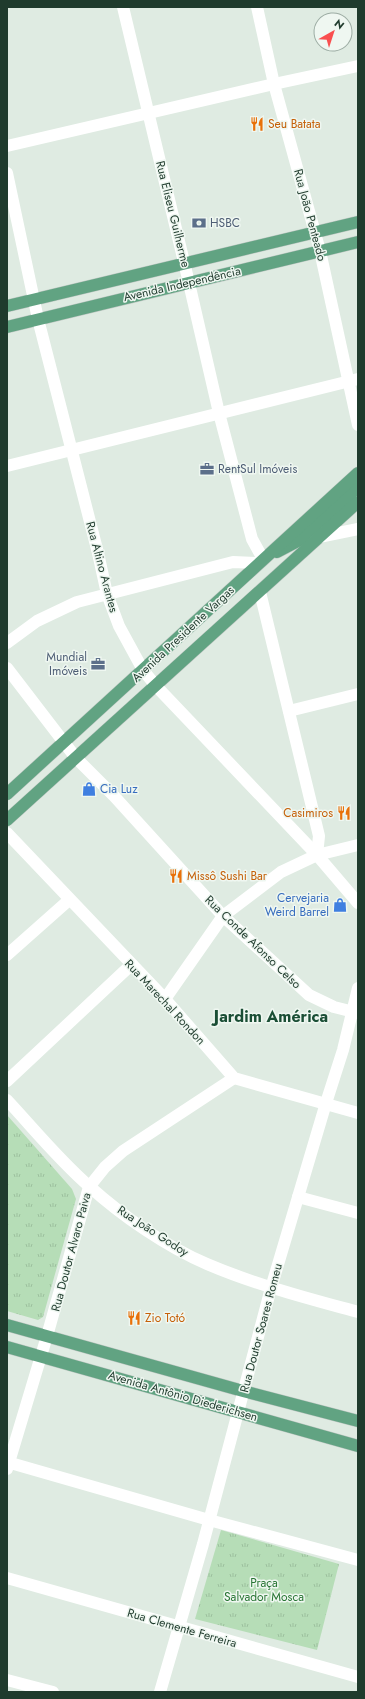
<svg xmlns="http://www.w3.org/2000/svg" width="365" height="1699" viewBox="0 0 365 1699" font-family="Jost,sans-serif">
  <defs>
    <pattern id="grass-tufts" width="24" height="20" patternUnits="userSpaceOnUse"><rect width="24" height="20" fill="#b6ddb7"/><path d="M3 7l-1-3M5 7V3M7 7l1-3M15 17l-1-3M17 17v-4M19 17l1-3" fill="none" stroke="#9cbf9e"/></pattern>
  </defs>
  <rect width="100%" height="100%" fill="#dfebe2"/>
  <!-- grass -->
  <g fill="url(#grass-tufts)">
    <polygon points="7,1115 72,1189 76,1199 43,1317 38,1320 7,1311"/>
    <polygon points="221,1530 339,1564 317,1650 195,1619"/>
  </g>
  <g fill="none" stroke-linecap="round" stroke-linejoin="round">
    <defs>
      <g id="major">
        <polyline points="7,306 358,222"/>
        <polyline points="7,327 358,242"/>
        <polyline points="277,552 298,541 358,487"/>
        <polyline points="7,794 358,473"/>
        <polyline points="7,820 358,502"/>
        <polyline points="7,1325 243,1391 358,1421"/>
        <polyline points="7,1347 358,1446"/>
      </g>
    </defs>
    <!-- major casing -->
    <use href="#major" stroke="#c0c8c4" stroke-width="13"/>
    <!-- minor -->
    <g stroke="#fff" stroke-width="12">
      <polyline points="123,7 189,283 219,413 252,539 263,559"/>
      <polyline points="257,7 274,84 320,251 358,425"/>
      <polyline points="7,146 274,84 358,66"/>
      <polyline points="7,173 38,319 98,553 107,594 119,626 143,670 156,686 317,855 358,903"/>
      <polyline points="7,466 358,379"/>
      <polyline points="319,537 358,529"/>
      <polyline points="260,592 319,836 317,855"/>
      <polyline points="7,643 37,621 77,602 233,562 258,563"/>
      <polyline points="7,668 76,758 114,796 223,916 309,995 334,1007 358,1013"/>
      <polyline points="289,711 358,694"/>
      <polyline points="7,833 165,999 234,1078 358,1113"/>
      <polyline points="7,955 69,900"/>
      <polyline points="165,999 223,916 281,872 317,855 358,845"/>
      <polyline points="7,1081 131,965"/>
      <path d="M 7,1100 C 34,1129 59,1160 89,1186 C 122,1216 167,1247 207,1264 C 256,1285 307,1298 358,1312"/>
      <polyline points="298,1197 358,1213"/>
      <polyline points="7,1462 209,1520 358,1560"/>
      <polyline points="7,1469 47,1336 89,1187 105,1167 123,1151 234,1078"/>
      <polyline points="7,1578 358,1677"/>
      <polyline points="7,1680 53,1692"/>
      <polyline points="160,1692 203,1544 271,1288 326,1103 343,1050 358,988"/>
    </g>
    <!-- major -->
    <use href="#major" stroke="#61a382" stroke-width="12"/>
  </g>
  <!-- icons -->
  <defs>
    <symbol id="restaurant-bare" viewBox="-9 -9 18 18"><path d="M-5-6h1v4h1v-4h1v4h1v-4h1v5L-1.5 .5V6h-2V.5L-5-1ZM5-6V6H3V1.5H1.5Q1.5-4 5-6Z" fill="#e8710a" stroke="#eff7f1" stroke-width="2.5" paint-order="stroke"/></symbol>
    <symbol id="bank-bare" viewBox="-9 -9 18 18"><path d="M-6-4H6V4H-6ZM0-2.3a2.3 2.3 0 1 0 0 4.6a2.3 2.3 0 1 0 0-4.6Z" fill="#5c6f8a" stroke="#eff7f1" stroke-width="2.5" paint-order="stroke"/></symbol>
    <symbol id="office-bare" viewBox="-9 -9 18 18"><path d="M-6-3h4V-5.5h4V-3h4V5H-6ZM-1-4.5V-3h2v-1.5ZM-6 0V1H6V0Z" fill="#5c6f8a" stroke="#eff7f1" stroke-width="2.5" paint-order="stroke"/></symbol>
    <symbol id="shop-bare" viewBox="-9 -9 18 18"><path d="M-5-2.5h2.3a2.7 3.5 0 0 1 5.4 0H5L5.5 6h-11ZM-1.5-2.5h3a1.5 2.3 0 0 0-3 0Z" fill="#3f7fe0" stroke="#eff7f1" stroke-width="2.5" paint-order="stroke"/></symbol>
  </defs>
  <g fill-rule="evenodd">
    <use href="#restaurant-bare" x="247" y="114" width="20" height="20"/>
    <use href="#bank-bare" x="189" y="213" width="20" height="20"/>
    <use href="#office-bare" x="197" y="459" width="20" height="20"/>
    <use href="#office-bare" x="88" y="654" width="20" height="20"/>
    <use href="#shop-bare" x="79" y="779" width="20" height="20"/>
    <use href="#restaurant-bare" x="334" y="803" width="20" height="20"/>
    <use href="#restaurant-bare" x="166" y="866" width="20" height="20"/>
    <use href="#shop-bare" x="330" y="895" width="20" height="20"/>
    <use href="#restaurant-bare" x="124" y="1308" width="20" height="20"/>
  </g>
  <g text-anchor="middle" stroke-width="3" stroke-linejoin="round" paint-order="stroke">
    <!-- food labels -->
    <g font-size="12" fill="#c56008" stroke="#eff7f1" text-anchor="start">
      <text x="268" y="128">Seu Batata</text>
      <text x="333" y="817" text-anchor="end">Casimiros</text>
      <text x="187" y="880">Missô Sushi Bar</text>
      <text x="145" y="1322">Zio Totó</text>
    </g>
    <!-- street labels -->
    <g font-size="12" fill="#1f3b2d" stroke="#eff7f1">
      <text transform="translate(173 214) rotate(76)" y="4">Rua Eliseu Guilherme</text>
      <text transform="translate(310 215) rotate(75)" y="4">Rua João Penteado</text>
      <text transform="translate(182 284) rotate(-13)" y="4">Avenida Independência</text>
      <text transform="translate(102 567) rotate(75)" y="4">Rua Altino Arantes</text>
      <text transform="translate(183 634) rotate(-43)" y="4">Avenida Presidente Vargas</text>
      <text transform="translate(253 942) rotate(44)" y="4">Rua Conde Afonso Celso</text>
      <text transform="translate(165 1002) rotate(47)" y="4">Rua Marechal Rondon</text>
      <text transform="translate(153 1231) rotate(33)" y="4">Rua João Godoy</text>
      <text transform="translate(71 1252) rotate(-75)" y="4">Rua Doutor Alvaro Paiva</text>
      <text transform="translate(261 1328) rotate(-75)" y="4">Rua Doutor Soares Romeu</text>
      <text transform="translate(183 1396) rotate(16)" y="4">Avenida Antônio Diederichsen</text>
      <text transform="translate(182 1628) rotate(16)" y="4">Rua Clemente Ferreira</text>
    </g>
    <!-- service labels -->
    <g font-size="12" fill="#4e5e75" stroke="#eff7f1" text-anchor="start">
      <text x="210" y="227">HSBC</text>
      <text x="218" y="473">RentSul Imóveis</text>
      <text x="87" y="661" text-anchor="end">Mundial<tspan x="87" dy="14">Imóveis</tspan></text>
    </g>
    <!-- shop labels -->
    <g font-size="12" fill="#366cbe" stroke="#eff7f1" text-anchor="start">
      <text x="100" y="793">Cia Luz</text>
      <text x="329" y="902" text-anchor="end">Cervejaria<tspan x="329" dy="14">Weird Barrel</tspan></text>
    </g>
    <!-- park labels -->
    <g font-size="12" fill="#277433" stroke="#eff7f1">
      <text x="264" y="1587">Praça<tspan x="264" dy="14">Salvador Mosca</tspan></text>
    </g>
    <!-- district labels -->
    <g font-size="16" font-weight="bold" fill="#1a4e35" stroke="#eff7f1">
      <text x="271" y="1022">Jardim América</text>
    </g>
  </g>
  <!-- border -->
  <rect width="365" height="1699" fill="none" stroke="#1f3b2d" stroke-width="16"/>
  <!-- north arrow -->
  <g transform="translate(333 32) rotate(39)"><circle r="19" fill="#eff7f1" stroke="#9caca3"/>
  <path d="M0-3L7 15L0 10L-7 15Z" fill="#f94f4f"/>
  <text y="-6" font-size="11" font-weight="bold" text-anchor="middle" fill="#1f3b2d">N</text>
  </g>
</svg>
